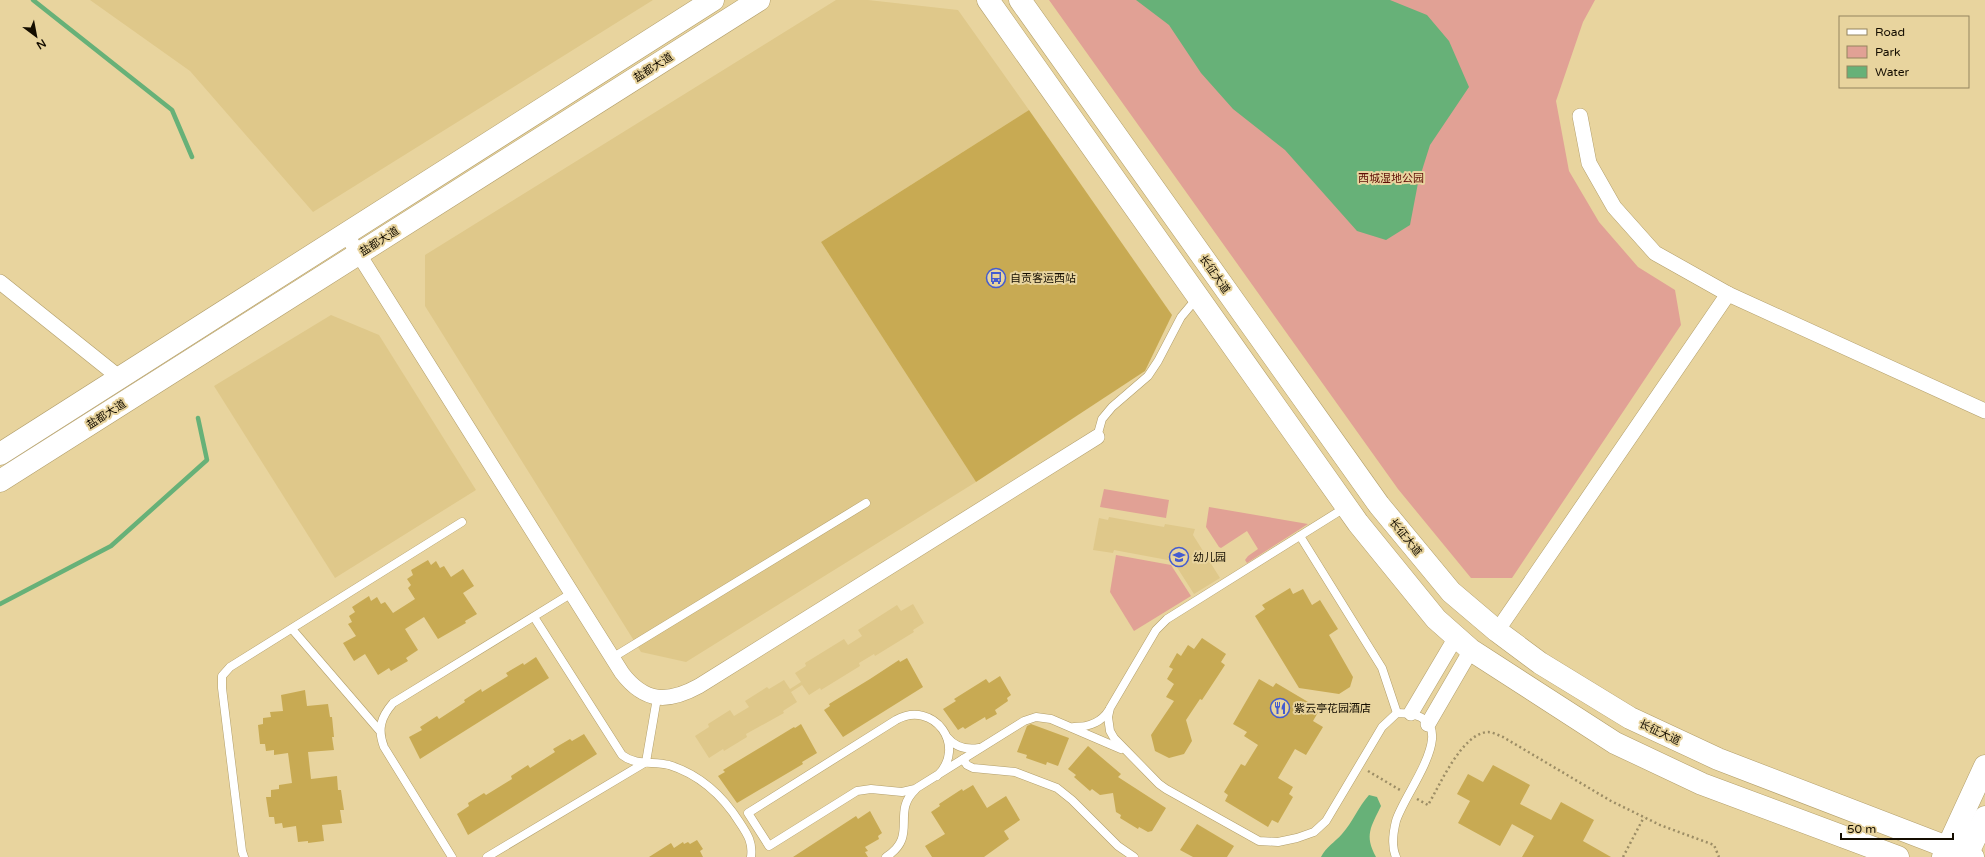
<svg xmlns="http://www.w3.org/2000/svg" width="1985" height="857" viewBox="0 0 1985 857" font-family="'Varela Round','Noto Sans SC',sans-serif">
  <rect width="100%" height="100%" fill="#e8d49e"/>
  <!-- built -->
  <g fill="#dfc88a">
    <polygon points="90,0 653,0 313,212 190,71"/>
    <polygon points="836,0 868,0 958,10 1029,110 821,242 976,482 686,662 641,652 425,306 425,255"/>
    <polygon points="331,315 379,335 476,490 335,578 214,386"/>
    <polygon points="1109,517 1164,527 1165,524 1195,529 1193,535 1220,578 1194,594 1173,561 1114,550 1113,553 1093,550 1099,518 1108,520"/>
    <polygon points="913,604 924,623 913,630 914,632 875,656 874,654 859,663 860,666 821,690 820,688 809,695 802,685 791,692 797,702 783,711 784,713 746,734 747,737 724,751 723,749 709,758 695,736 709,727 708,724 730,710 734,716 749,707 745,701 767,687 769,689 784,680 790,689 801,682 795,673 806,666 805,663 844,639 848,645 862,636 858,630 897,605 901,611"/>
  </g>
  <!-- green -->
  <g fill="#e1a195">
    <polygon points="1049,0 1595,0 1583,22 1556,101 1569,171 1599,222 1638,267 1675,290 1681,325 1512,578 1471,578 1398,489"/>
    <polygon points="1104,489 1169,500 1166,518 1100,507"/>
    <polygon points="1209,507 1308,524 1247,563 1245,560 1248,556 1258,549 1247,531 1221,548 1219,547 1206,527"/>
    <polygon points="1116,555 1171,565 1191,596 1134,631 1110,592"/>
  </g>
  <!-- water -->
  <g fill="#67b178">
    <polygon points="1136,0 1390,0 1427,15 1449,41 1469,87 1430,145 1418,183 1410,225 1386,240 1357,231 1285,150 1233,109 1201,73 1169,25"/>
    <path d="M 1369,795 L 1377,797 L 1381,806 C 1371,827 1364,835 1376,857 L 1321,857 C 1326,847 1335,842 1342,834 C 1353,822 1358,807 1369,795 Z"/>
  </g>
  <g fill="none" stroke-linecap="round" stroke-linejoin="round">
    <!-- stream -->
    <g stroke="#67b178" stroke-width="4.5">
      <polyline points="33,0 172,110 192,157"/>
      <polyline points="0,604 111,546 207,460 198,418"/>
    </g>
  </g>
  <!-- building -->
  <g fill="#c8aa53">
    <polygon points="1029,110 1172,315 1145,371 976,482 821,242"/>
    <polygon points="428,560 431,565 436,561 440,568 444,566 451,577 463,569 474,586 463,593 477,614 465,621 466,623 438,639 424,617 405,629 418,650 406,658 408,661 391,671 389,668 378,675 365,654 354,661 343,643 356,636 348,624 352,622 349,616 355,612 352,607 369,596 371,601 377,597 381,604 385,602 393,613 415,599 408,588 411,585 407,579 413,575 411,570"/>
    <polygon points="1290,588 1293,594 1303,589 1312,605 1320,600 1338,629 1329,635 1353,677 1350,687 1339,694 1299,688 1255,616 1265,609 1262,605"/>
    <polygon points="1202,638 1226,654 1221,662 1225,665 1202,700 1200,699 1186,720 1192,741 1184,754 1169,758 1155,751 1151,735 1174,701 1166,697 1174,684 1167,679 1173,669 1169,667 1177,653 1181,656 1188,645 1194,649"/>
    <polygon points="536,657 549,678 420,759 409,737 422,730 420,727 437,716 439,719 465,702 464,700 481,689 482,692 508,676 506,673 523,663 524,665"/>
    <polygon points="907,658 923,687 843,737 824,710 830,706 829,704 870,679 899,660 900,662"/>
    <polygon points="1000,676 1011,695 1007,698 1008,701 995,710 997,714 986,720 985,717 965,729 963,727 958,730 943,709 956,701 954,699 986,679 989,683"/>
    <polygon points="1259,679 1273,687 1276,683 1320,709 1313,721 1323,727 1306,755 1295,749 1278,778 1293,787 1289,794 1293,797 1278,823 1272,820 1268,827 1225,801 1228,795 1224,792 1241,764 1245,766 1258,745 1244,736 1247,732 1233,724"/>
    <polygon points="305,690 307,706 328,704 330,717 332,717 334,737 332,737 334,750 308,752 311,779 337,776 338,790 341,790 344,810 340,810 342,823 322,825 324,841 308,843 308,841 298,842 296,826 283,828 282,823 275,824 274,817 269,817 266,797 271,797 271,790 279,789 279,785 292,783 288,753 274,755 274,750 266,751 265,744 260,744 258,725 263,724 263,718 271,717 270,712 283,711 281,695"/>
    <polygon points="801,724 817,753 802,762 803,764 737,803 718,776 725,772 723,770 794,727 795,728"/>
    <polygon points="1031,724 1069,738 1058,766 1047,762 1046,765 1026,758 1027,755 1017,752 1027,726"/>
    <polygon points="584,734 597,754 468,835 457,814 469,806 468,803 484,793 486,795 512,779 511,776 528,765 530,768 555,752 553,749 570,739 572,741"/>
    <polygon points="1088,746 1121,774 1118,777 1166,808 1152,831 1148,832 1139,827 1138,829 1120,818 1121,815 1116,812 1113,793 1100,795 1092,789 1090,791 1074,777 1076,775 1068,769"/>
    <polygon points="1493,765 1530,785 1520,804 1551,820 1561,802 1594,820 1583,841 1611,857 1522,857 1534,836 1512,824 1500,846 1458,823 1470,801 1457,794 1468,774 1483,782"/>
    <polygon points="973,785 987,808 1006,796 1020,820 1004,831 1009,839 984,857 932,857 925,846 945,834 931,812 940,806 939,804 962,789 963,791"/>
    <polygon points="870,811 882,833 878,836 879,839 865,847 868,851 865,852 868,857 793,857 856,816 858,819"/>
    <polygon points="1197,824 1234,846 1227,857 1193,857 1180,850"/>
    <polygon points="697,840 703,849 700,851 703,857 649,857 671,843 674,848 683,842 684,844 688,842 690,844"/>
  </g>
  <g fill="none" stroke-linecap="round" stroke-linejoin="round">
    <defs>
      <g id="service">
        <polyline points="1097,437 1102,419 1112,407 1148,376 1158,361 1181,317 1197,298"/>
        <path d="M 1346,507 L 1167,619 L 1156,630 L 1110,708 L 1108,717 L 1110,731 L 1114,738 L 1159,784 L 1166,789 L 1259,841 L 1278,842 L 1297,838 L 1314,832 L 1326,821 L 1382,727 L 1397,713 C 1472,713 1405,790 1396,821 C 1393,833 1391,846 1396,857"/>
        <polyline points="1300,536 1382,668 1397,713"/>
        <path d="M 534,617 L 622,755 C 636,766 653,761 669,765 C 701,775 723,796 740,823 C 748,835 753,843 751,857"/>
        <polyline points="292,629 379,730"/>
        <polyline points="612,658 866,503"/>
        <path d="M 1074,727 C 1089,727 1101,723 1109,710"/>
        <path d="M 947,737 C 955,747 966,750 979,748"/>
        <polyline points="963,759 967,765 973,768 1015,772 1057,788 1072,800 1118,846 1134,857"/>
        <path d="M 937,776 C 968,747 934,699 896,720 L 748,813 L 769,846 L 857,791 L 871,789 L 902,792 L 915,789 L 1024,721 L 1036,717 L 1051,719 L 1121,749"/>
        <polyline points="244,857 242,851 222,688 222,676 230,667 462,522"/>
        <path d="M 452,857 L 384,747 C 377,729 381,717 393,703 L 572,593"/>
        <polyline points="487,857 646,762 657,698"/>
        <path d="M 886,857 C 919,836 891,813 915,790"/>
      </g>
      <g id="minor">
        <polyline points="1580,116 1589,163 1614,207 1655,253 1728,294 1985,411"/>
        <path d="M 346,234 L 622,673 C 645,703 668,703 699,686 L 1097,437"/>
        <polyline points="0,282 120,378"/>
        <polyline points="1497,631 1728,294"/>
        <polyline points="1411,713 1456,637"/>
        <polyline points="1428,724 1471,650"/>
      </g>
      <g id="primary">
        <polyline points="988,0 1358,523 1436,619 1471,650 1615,743 1702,784 1898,857"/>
        <polyline points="1020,0 1379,505 1451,592 1497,631 1540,663 1630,718 1718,759 1973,857"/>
        <polyline points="0,454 713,0"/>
        <polyline points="0,481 759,0"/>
        <polyline points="1943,857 1985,766"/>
        <polyline points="1966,857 1985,817"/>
      </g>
    </defs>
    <!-- service casing -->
    <use href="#service" stroke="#b29e6a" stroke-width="9"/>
    <!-- minor casing -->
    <use href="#minor" stroke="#b29e6a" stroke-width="16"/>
    <!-- primary casing -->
    <use href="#primary" stroke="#b29e6a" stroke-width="23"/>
    <!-- path -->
    <g stroke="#9c8d65" stroke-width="2.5" stroke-dasharray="2 3" stroke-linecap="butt">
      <polyline points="1368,771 1400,790"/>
      <path d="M 1417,799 L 1428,805 C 1440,785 1462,733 1488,732 C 1492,732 1498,735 1503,737 L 1611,801 L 1660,825 L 1714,845 L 1719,857"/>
      <polyline points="1623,857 1644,817"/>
    </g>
    <!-- service -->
    <use href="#service" stroke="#fff" stroke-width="8"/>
    <!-- minor -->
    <use href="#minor" stroke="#fff" stroke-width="15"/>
    <!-- primary -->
    <use href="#primary" stroke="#fff" stroke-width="22"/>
  </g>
  <!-- icons -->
  <defs>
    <symbol id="bus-ring" viewBox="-11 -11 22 22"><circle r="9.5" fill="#e8d49e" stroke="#445cd0" stroke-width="1.5"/><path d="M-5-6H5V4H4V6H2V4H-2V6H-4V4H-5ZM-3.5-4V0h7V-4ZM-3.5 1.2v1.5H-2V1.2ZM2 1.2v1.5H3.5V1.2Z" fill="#445cd0"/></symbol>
    <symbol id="school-ring" viewBox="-11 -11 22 22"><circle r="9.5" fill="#e8d49e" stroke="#445cd0" stroke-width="1.5"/><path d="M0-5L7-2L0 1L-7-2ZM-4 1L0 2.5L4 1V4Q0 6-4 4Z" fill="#445cd0"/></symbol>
    <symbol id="restaurant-ring" viewBox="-11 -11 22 22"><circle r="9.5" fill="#e8d49e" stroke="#445cd0" stroke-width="1.5"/><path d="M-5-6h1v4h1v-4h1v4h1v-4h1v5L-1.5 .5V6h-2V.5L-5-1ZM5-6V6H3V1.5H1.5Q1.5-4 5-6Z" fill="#445cd0"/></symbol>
  </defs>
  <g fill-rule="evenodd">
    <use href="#bus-ring" x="985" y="267" width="22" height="22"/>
    <use href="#school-ring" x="1168" y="546" width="22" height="22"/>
    <use href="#restaurant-ring" x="1269" y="697" width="22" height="22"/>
  </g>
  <g text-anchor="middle" stroke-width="4" stroke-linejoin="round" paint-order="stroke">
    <!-- street labels -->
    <g font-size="11" fill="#140d00" stroke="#e8d49e">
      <text transform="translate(653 67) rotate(-32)" y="4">盐都大道</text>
      <text transform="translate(379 241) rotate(-32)" y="4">盐都大道</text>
      <text transform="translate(1215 274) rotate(55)" y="4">长征大道</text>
      <text transform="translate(106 414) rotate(-32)" y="4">盐都大道</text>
      <text transform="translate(1406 537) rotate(51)" y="4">长征大道</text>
      <text transform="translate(1660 732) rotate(25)" y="4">长征大道</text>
    </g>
    <!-- park labels -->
    <g font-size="11" fill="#5f0f07" stroke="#e8d49e">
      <text x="1391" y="182">西城湿地公园</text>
    </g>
    <!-- poi labels -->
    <g font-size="11" fill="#140d00" stroke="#e8d49e" text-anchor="start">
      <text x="1010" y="282">自贡客运西站</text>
      <text x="1193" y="561">幼儿园</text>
      <text x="1294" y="712">紫云亭花园酒店</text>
    </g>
  </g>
  <!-- legend -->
  <rect x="1839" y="16" width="130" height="72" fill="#e8d49e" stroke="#93845f"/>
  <rect x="1847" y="29" width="20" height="6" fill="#ffffff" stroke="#93845f"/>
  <text x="1875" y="36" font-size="12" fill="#140d00">Road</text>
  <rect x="1847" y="46" width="20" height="12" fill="#e1a195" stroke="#93845f"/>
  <text x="1875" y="56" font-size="12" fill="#140d00">Park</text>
  <rect x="1847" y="66" width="20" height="12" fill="#67b178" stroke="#93845f"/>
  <text x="1875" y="76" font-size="12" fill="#140d00">Water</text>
  <!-- north arrow -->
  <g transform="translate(36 36) rotate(148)" stroke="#e8d49e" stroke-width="3" paint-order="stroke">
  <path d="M0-3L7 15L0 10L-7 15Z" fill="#140d00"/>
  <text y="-6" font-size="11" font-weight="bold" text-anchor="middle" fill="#140d00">N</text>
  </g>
  <!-- scale -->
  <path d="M1841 833v6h112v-6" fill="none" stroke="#140d00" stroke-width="2"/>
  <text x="1847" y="833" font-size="12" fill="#140d00" stroke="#e8d49e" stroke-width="3" paint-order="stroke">50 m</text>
</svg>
